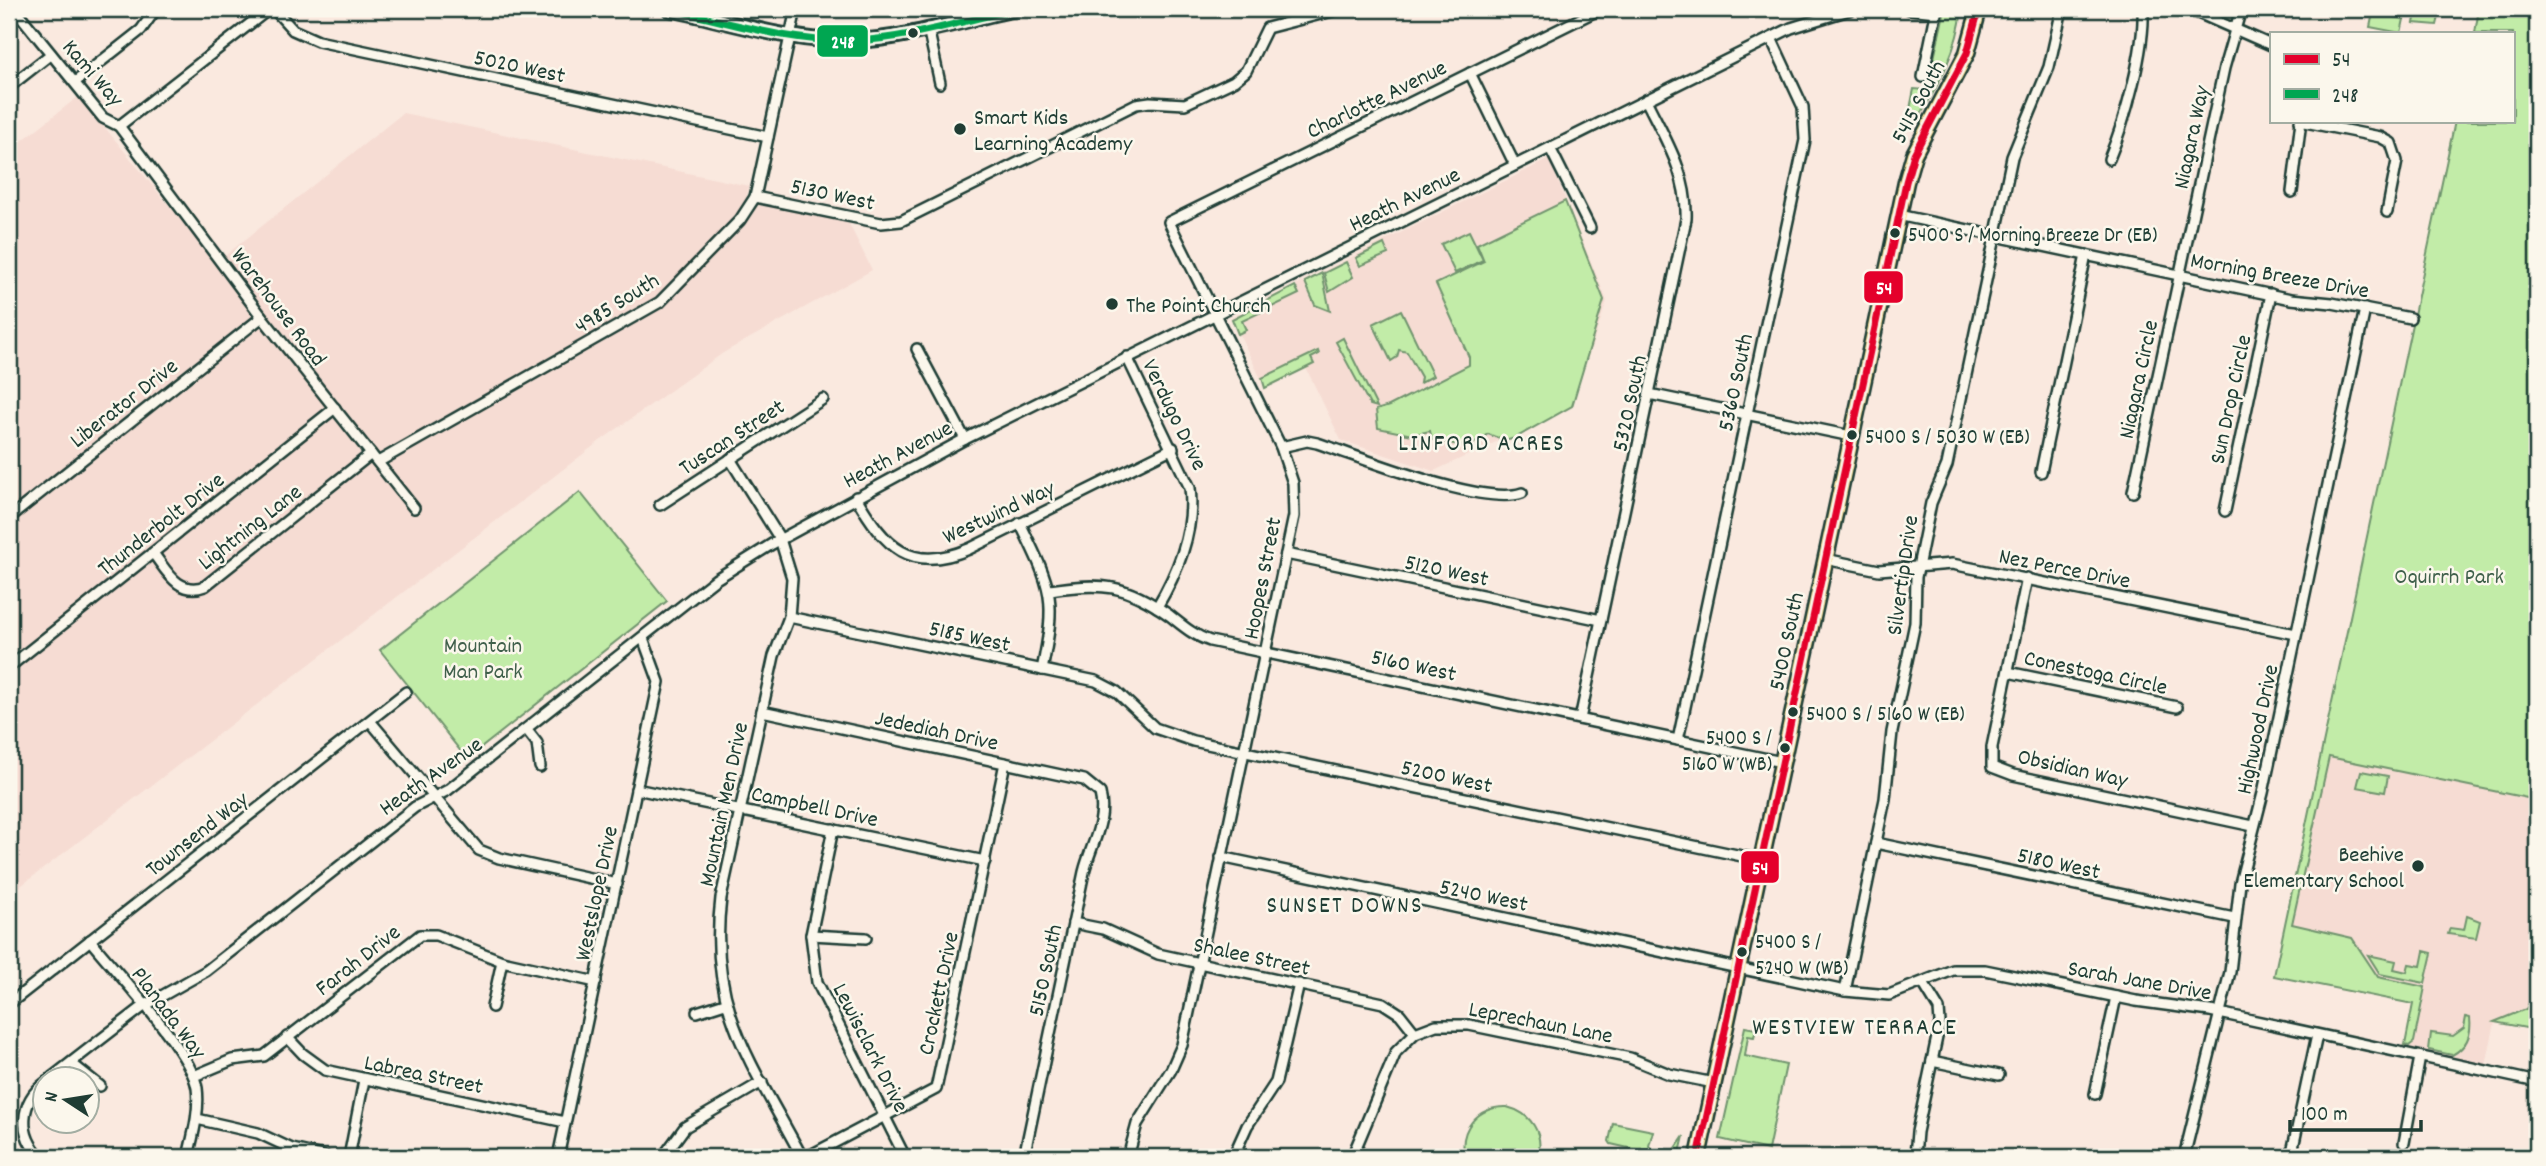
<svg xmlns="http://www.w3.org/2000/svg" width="2546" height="1166" viewBox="0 0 2546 1166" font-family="Dekko,sans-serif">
  <rect width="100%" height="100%" fill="#fae9df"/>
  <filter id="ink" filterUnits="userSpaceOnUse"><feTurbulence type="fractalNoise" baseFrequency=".0143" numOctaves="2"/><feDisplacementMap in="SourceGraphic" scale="14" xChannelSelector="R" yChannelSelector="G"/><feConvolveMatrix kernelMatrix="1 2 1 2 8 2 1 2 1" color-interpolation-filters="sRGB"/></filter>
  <g filter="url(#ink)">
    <!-- built -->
    <g fill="#f6dcd3">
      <polygon points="79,96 216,263 403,113 749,186 747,196 848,222 872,270 723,353 600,441 9,895 9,151"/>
      <polygon points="1549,159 1607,301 1571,407 1434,471 1341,440 1306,368 1265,387 1231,317"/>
      <polygon points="2344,643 2537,682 2537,1005 2532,1029 2495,1022 2486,1065 2404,1049 2413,1004 2274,976"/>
    </g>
    <!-- green -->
    <g fill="#c2eca8" stroke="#70946e" stroke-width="2">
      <path d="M 1945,9 L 1962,9 C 1958,49 1940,81 1920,116 L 1909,114 L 1914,89 L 1926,90 L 1937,82 L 1933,63 Z"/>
      <polygon points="2417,9 2441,9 2437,25 2414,23"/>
      <polygon points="2479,9 2537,9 2537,800 2329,757 2292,924 2352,938 2378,977 2425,987 2414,1042 2409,1046 2405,1045 2413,1004 2274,976 2455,121 2513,121 2513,33 2475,33"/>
      <polygon points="2373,13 2404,19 2401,33 2370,27"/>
      <polygon points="1565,201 1604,300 1572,406 1515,438 1505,441 1488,434 1469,447 1432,440 1430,431 1412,435 1378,428 1376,410 1389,406 1469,365 1469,357 1436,284 1484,261 1477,244"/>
      <polygon points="1469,231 1483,260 1455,273 1441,244"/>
      <polygon points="1384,244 1388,254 1360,266 1356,258"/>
      <polygon points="1346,262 1353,277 1329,292 1324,273"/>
      <polygon points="1322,273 1330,311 1315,305 1305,282"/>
      <polygon points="1295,286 1299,294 1242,321 1246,330 1238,334 1232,319"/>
      <polygon points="1401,310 1433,376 1420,383 1421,377 1407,352 1399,350 1397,357 1391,361 1373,324"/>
      <polygon points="1343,338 1377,407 1370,405 1336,342"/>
      <polygon points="1318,351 1319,354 1311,358 1314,364 1265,388 1262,378"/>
      <polygon points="580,492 667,601 467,759 380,650"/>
      <polygon points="2361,771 2388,776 2385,792 2357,787"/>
      <polygon points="2467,916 2480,921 2476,938 2448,934 2450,928 2464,930"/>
      <polygon points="2424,951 2432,953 2425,983 2380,974 2368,955 2396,961 2394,969 2407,972 2409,964 2421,966"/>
      <polygon points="2537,989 2537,1030 2494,1022 2526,1009"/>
      <path d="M 2466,1017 L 2470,1018 C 2472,1034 2467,1047 2452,1055 L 2429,1050 L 2431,1033 L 2453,1036 L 2464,1028 Z"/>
      <polygon points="1745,1027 1756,1029 1754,1037 1748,1036 1745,1056 1786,1065 1768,1150 1720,1139"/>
      <path d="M 1507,1107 C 1531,1113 1544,1133 1538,1157 L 1465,1157 C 1458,1129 1478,1106 1507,1107 Z"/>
      <polygon points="1613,1123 1653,1131 1649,1146 1656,1153 1672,1154 1684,1136 1679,1157 1645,1157 1646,1152 1611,1144 1609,1141"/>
    </g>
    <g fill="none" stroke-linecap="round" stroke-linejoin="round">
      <defs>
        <g id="street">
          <polyline points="15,9 103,118 119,126 262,317 414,508"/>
          <polyline points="274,9 293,30 318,41 768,137"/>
          <polyline points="1909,9 1936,12"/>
          <polyline points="2189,9 2271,45"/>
          <polyline points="928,28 940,83"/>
          <polyline points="1470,73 1515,165"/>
          <polyline points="1923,77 1937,9"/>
          <polyline points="75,82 141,30 156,9"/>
          <polyline points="9,87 51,54"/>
          <polyline points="2300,121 2380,137 2391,143 2397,161 2387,212"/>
          <polyline points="119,126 269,9"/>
          <polyline points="1550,148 1590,228"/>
          <path d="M 2109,159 C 2125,121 2145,50 2143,9"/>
          <polyline points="2292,192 2301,121"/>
          <polyline points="755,197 881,223 901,221 1136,104 1150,102 1185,104 1234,81 1246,71 1267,28 1340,9"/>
          <polyline points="1898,215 2291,299 2332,303 2410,318"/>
          <polyline points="917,349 965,439"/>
          <path d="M 1127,357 L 1190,488 C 1195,530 1178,572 1157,607"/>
          <polyline points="1649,394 1851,436"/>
          <path d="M 1281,447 L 1307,441 L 1317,443 C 1361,457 1482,507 1522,493"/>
          <path d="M 730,459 L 780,539 L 792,578 L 789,617 L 774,656 L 721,898 C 707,1009 753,1064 802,1157"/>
          <polyline points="378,462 660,302 740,220 755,197 796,9"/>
          <polyline points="2041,472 2086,255"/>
          <polyline points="2133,492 2224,68 2241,9"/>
          <path d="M 856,497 C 885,547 910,574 969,549 L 1173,448"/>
          <polyline points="660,505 823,399"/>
          <polyline points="2225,511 2271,294"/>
          <polyline points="9,518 262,317"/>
          <path d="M 1020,523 C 1052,589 1057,597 1042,670"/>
          <path d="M 153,553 C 167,571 178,596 205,586 L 371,454"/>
          <polyline points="1286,554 1601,620"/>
          <polyline points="1825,559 1879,570 1952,564 2296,634"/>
          <polyline points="2027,578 1992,747 1992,767 2013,775 2253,826"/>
          <path d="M 1050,590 C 1102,582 1125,584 1169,615 C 1182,625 1194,636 1210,641 L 1782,762"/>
          <polyline points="789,617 1096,681 1117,692 1155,728 1193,741 1761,860"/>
          <polyline points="9,667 335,408"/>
          <polyline points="2008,672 2177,707"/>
          <path d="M 762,711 L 1084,780 L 1100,793 C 1107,822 1091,844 1084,872 L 1024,1157"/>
          <path d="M 1580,719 L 1686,219 C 1688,174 1665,139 1646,100"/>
          <polyline points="370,721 479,850 499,858 617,884"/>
          <polyline points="526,729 537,743 540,767"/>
          <polyline points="1678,740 1805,140 1803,107 1771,38"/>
          <polyline points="636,789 985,861"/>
          <polyline points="833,829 811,935 817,982 905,1157"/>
          <polyline points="1876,843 2234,918"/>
          <polyline points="1221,857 1845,991 1889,995 1953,970 1985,970 2136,1001 2210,1011 2537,1082"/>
          <polyline points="1073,923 1103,929 1158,954 1383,1003 1400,1014 1415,1033"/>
          <polyline points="811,935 866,938"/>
          <path d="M 90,940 C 116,973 191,1050 197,1088 C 200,1111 193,1135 188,1157"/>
          <polyline points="1845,991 1885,799 1892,732 1915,623 1916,577 1931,503 1947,465 2012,157 2049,67 2062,9"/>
          <polyline points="9,1004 406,692"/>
          <polyline points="492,1007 502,961"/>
          <polyline points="697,1012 725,1003"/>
          <polyline points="287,1037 303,1054 325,1070 565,1122"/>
          <polyline points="1932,1061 1999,1075"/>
          <polyline points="71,1063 100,1086"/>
          <polyline points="194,1076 232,1060 264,1056 420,935 436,935 502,961 596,982"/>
          <polyline points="51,1078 144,1006 206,971 415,807 448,790 716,579 772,544 965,439 1791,28 1852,9"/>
          <polyline points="2095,1094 2116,997"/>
          <polyline points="197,1119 258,1133 292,1149 327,1157"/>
          <polyline points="2404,1143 2420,1057"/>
          <path d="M 41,1157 C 18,1135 19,1102 46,1082"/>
          <polyline points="349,1157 364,1080"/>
          <polyline points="558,1157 659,682 643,638"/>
          <polyline points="663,1157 685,1127 762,1082"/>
          <polyline points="807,1157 936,1089 1005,763"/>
          <polyline points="1128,1157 1137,1124 1171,1070 1182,1045 1294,516 1293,483 1281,447 1169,222 1600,9"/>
          <polyline points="1233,1157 1247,1126 1276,1082 1299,984"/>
          <polyline points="1352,1157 1396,1052 1415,1033 1436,1025 1469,1025 1630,1058 1669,1074 1714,1083"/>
          <polyline points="1920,1157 1915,1156 1917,1132 1940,1023 1939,1009 1923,983"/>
          <polyline points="2184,1157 2230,972 2240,883 2263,793 2365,309"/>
          <polyline points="2291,1157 2317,1035"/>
        </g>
        <path id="secondary" d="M 669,9 C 729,21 792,43 853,41 C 907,39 963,20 1016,9"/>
        <polyline id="primary" points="1698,1157 1906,182 1914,154 1967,53 1979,9"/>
      </defs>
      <!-- street casing -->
      <use href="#street" stroke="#1f3d34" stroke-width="14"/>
      <!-- secondary casing -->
      <use href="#secondary" stroke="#1f3d34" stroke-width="18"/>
      <!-- primary casing -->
      <use href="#primary" stroke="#1f3d34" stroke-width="19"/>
      <!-- street -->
      <use href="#street" stroke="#fbf7ec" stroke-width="9"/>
      <!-- secondary -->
      <use href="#secondary" stroke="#fbf7ec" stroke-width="12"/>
      <!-- primary -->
      <use href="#primary" stroke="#fbdf96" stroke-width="14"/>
      <defs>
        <polyline id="bus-1" points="1698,1157 1906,182 1914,154 1967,53 1979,9"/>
        <path id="bus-2" d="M 669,9 C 729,22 791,43 853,41 C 908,39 962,21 1016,9"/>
      </defs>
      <!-- bus-1 casing -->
      <use href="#bus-1" stroke="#fbf7ec" stroke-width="12"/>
      <!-- bus-2 casing -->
      <use href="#bus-2" stroke="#fbf7ec" stroke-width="12"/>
      <!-- bus-1 -->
      <use href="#bus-1" stroke="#e4002b" stroke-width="7"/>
      <!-- bus-2 -->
      <use href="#bus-2" stroke="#00a651" stroke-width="7"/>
    </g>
  </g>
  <!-- markers -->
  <g fill="#1f3d34" stroke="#fbf7ec" stroke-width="2.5">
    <circle cx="913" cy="33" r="6"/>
    <circle cx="960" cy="129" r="7"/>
    <circle cx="1895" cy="233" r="6"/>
    <circle cx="1112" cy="304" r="7"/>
    <circle cx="1852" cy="435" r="6"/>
    <circle cx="1793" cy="712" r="6"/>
    <circle cx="1785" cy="748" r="6"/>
    <circle cx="2418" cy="866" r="7"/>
    <circle cx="1742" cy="952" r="6"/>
  </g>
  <g text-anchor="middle" stroke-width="5" stroke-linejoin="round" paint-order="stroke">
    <!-- bus labels -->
    <g font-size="21" fill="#1f3d34" stroke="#fbf7ec" text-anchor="start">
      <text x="1908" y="241">5400 S / Morning Breeze Dr (EB)</text>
      <text x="1865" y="443">5400 S / 5030 W (EB)</text>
      <text x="1806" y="720">5400 S / 5160 W (EB)</text>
      <text x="1772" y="744" text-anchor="end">5400 S /<tspan x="1772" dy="26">5160 W (WB)</tspan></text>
      <text x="1755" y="948">5400 S /<tspan x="1755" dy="26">5240 W (WB)</tspan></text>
    </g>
    <!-- street labels -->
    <g font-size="23" fill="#1f3d34" stroke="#fbf7ec">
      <text transform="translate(520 65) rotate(12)" y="8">5020 West</text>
      <text transform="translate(94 72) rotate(49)" y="8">Kami Way</text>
      <text transform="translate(1376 98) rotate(-26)" y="8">Charlotte Avenue</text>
      <text transform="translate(1917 101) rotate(-62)" y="8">5415 South</text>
      <text transform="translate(2190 137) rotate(-78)" y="8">Niagara Way</text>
      <text transform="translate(833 193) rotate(12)" y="8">5130 West</text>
      <text transform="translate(1404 198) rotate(-26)" y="8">Heath Avenue</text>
      <text transform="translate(2280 274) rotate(10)" y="8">Morning Breeze Drive</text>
      <text transform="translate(616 302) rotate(-32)" y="8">4985 South</text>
      <text transform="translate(280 306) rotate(53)" y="8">Warehouse Road</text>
      <text transform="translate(2137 379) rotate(-78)" y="8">Niagara Circle</text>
      <text transform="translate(1734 382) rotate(-78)" y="8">5360 South</text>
      <text transform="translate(2229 399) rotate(-78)" y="8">Sun Drop Circle</text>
      <text transform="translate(123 402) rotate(-38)" y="8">Liberator Drive</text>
      <text transform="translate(1628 403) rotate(-78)" y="8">5320 South</text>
      <text transform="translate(1176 414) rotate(64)" y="8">Verdugo Drive</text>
      <text transform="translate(731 436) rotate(-33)" y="8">Tuscan Street</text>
      <text transform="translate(897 453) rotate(-28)" y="8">Heath Avenue</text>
      <text transform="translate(998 511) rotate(-25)" y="8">Westwind Way</text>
      <text transform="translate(160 523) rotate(-38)" y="8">Thunderbolt Drive</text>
      <text transform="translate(249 526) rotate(-38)" y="8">Lightning Lane</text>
      <text transform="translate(2065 567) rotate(11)" y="8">Nez Perce Drive</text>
      <text transform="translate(1447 569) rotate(12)" y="8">5120 West</text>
      <text transform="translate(1901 575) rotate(-82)" y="8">Silvertip Drive</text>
      <text transform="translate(1261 578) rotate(-79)" y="8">Hoopes Street</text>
      <text transform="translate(970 635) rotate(12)" y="8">5185 West</text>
      <text transform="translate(1785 641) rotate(-78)" y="8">5400 South</text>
      <text transform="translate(1414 664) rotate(12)" y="8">5160 West</text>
      <text transform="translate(2096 671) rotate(12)" y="8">Conestoga Circle</text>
      <text transform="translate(937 729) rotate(12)" y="8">Jedediah Drive</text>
      <text transform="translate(2256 729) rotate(-78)" y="8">Highwood Drive</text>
      <text transform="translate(2073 767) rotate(13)" y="8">Obsidian Way</text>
      <text transform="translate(430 775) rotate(-35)" y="8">Heath Avenue</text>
      <text transform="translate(1447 775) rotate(12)" y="8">5200 West</text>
      <text transform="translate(722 804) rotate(-78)" y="8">Mountain Men Drive</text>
      <text transform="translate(815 805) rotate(12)" y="8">Campbell Drive</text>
      <text transform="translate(196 833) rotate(-38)" y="8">Townsend Way</text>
      <text transform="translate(2059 862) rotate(12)" y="8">5180 West</text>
      <text transform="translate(595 893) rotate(-78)" y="8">Westslope Drive</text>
      <text transform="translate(1484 894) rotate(12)" y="8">5240 West</text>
      <text transform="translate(1252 955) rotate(12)" y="8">Shalee Street</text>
      <text transform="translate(357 959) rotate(-38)" y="8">Farah Drive</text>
      <text transform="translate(1044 970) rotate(-78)" y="8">5150 South</text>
      <text transform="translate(2140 979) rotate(10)" y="8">Sarah Jane Drive</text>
      <text transform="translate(937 993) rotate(-78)" y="8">Crockett Drive</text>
      <text transform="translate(170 1012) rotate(53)" y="8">Planada Way</text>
      <text transform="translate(1541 1021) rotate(11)" y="8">Leprechaun Lane</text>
      <text transform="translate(872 1047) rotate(63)" y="8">Lewisclark Drive</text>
      <text transform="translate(424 1073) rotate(12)" y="8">Labrea Street</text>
    </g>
    <!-- poi labels -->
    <g font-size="23" fill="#1f3d34" stroke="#fbf7ec" text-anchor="start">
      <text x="974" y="124">Smart Kids<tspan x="974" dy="26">Learning Academy</tspan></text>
      <text x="1126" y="312">The Point Church</text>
      <text x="2404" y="861" text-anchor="end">Beehive<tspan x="2404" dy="26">Elementary School</tspan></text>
    </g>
    <!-- park labels -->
    <g font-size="23" fill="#40604b" stroke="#fbf7ec">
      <text x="2449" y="583">Oquirrh Park</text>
      <text x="483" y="652">Mountain<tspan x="483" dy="26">Man Park</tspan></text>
    </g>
    <!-- neighbourhood labels -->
    <g font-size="24" letter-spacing="2" fill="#1f3d34" stroke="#fbf7ec">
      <text x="1482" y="450">LINFORD ACRES</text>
      <text x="1345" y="912">SUNSET DOWNS</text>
      <text x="1855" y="1034">WESTVIEW TERRACE</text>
    </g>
  </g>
  <g stroke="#fbf7ec" stroke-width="2.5">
    <rect x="816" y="24" width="53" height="34" rx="7" fill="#00a651"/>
    <rect x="1863" y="270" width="41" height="34" rx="7" fill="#e4002b"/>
    <rect x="1740" y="850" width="40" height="34" rx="7" fill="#e4002b"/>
  </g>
  <g font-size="19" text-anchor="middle" font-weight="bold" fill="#fff">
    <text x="843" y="48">248</text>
    <text x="1884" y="294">54</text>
    <text x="1760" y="874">54</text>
  </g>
  <!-- margin -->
  <rect width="2546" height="1166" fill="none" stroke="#fbf7ec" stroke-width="35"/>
  <rect x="18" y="18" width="2511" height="1131" fill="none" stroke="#1f3d34" stroke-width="2.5" filter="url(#ink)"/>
  <!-- legend -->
  <rect x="2270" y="32" width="245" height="91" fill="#fbf7ec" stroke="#a3ada2" stroke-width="2"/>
  <rect x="2284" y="54" width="35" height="10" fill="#e4002b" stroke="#a3ada2" stroke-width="2"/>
  <text x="2332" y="66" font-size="21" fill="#1f3d34">54</text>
  <rect x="2284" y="89" width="35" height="10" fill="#00a651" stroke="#a3ada2" stroke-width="2"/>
  <text x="2332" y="102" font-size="21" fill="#1f3d34">248</text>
  <!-- north arrow -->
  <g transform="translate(66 1100) rotate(282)"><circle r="33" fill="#fbf7ec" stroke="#a3ada2" stroke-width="2"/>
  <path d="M0-5L12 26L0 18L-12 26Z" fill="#1f3d34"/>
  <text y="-10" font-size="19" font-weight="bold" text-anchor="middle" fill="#1f3d34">N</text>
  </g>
  <!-- scale -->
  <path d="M2290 1120v10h131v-10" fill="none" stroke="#1f3d34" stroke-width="3.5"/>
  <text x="2301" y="1120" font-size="21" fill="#1f3d34" stroke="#fbf7ec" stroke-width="5" paint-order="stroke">100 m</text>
</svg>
